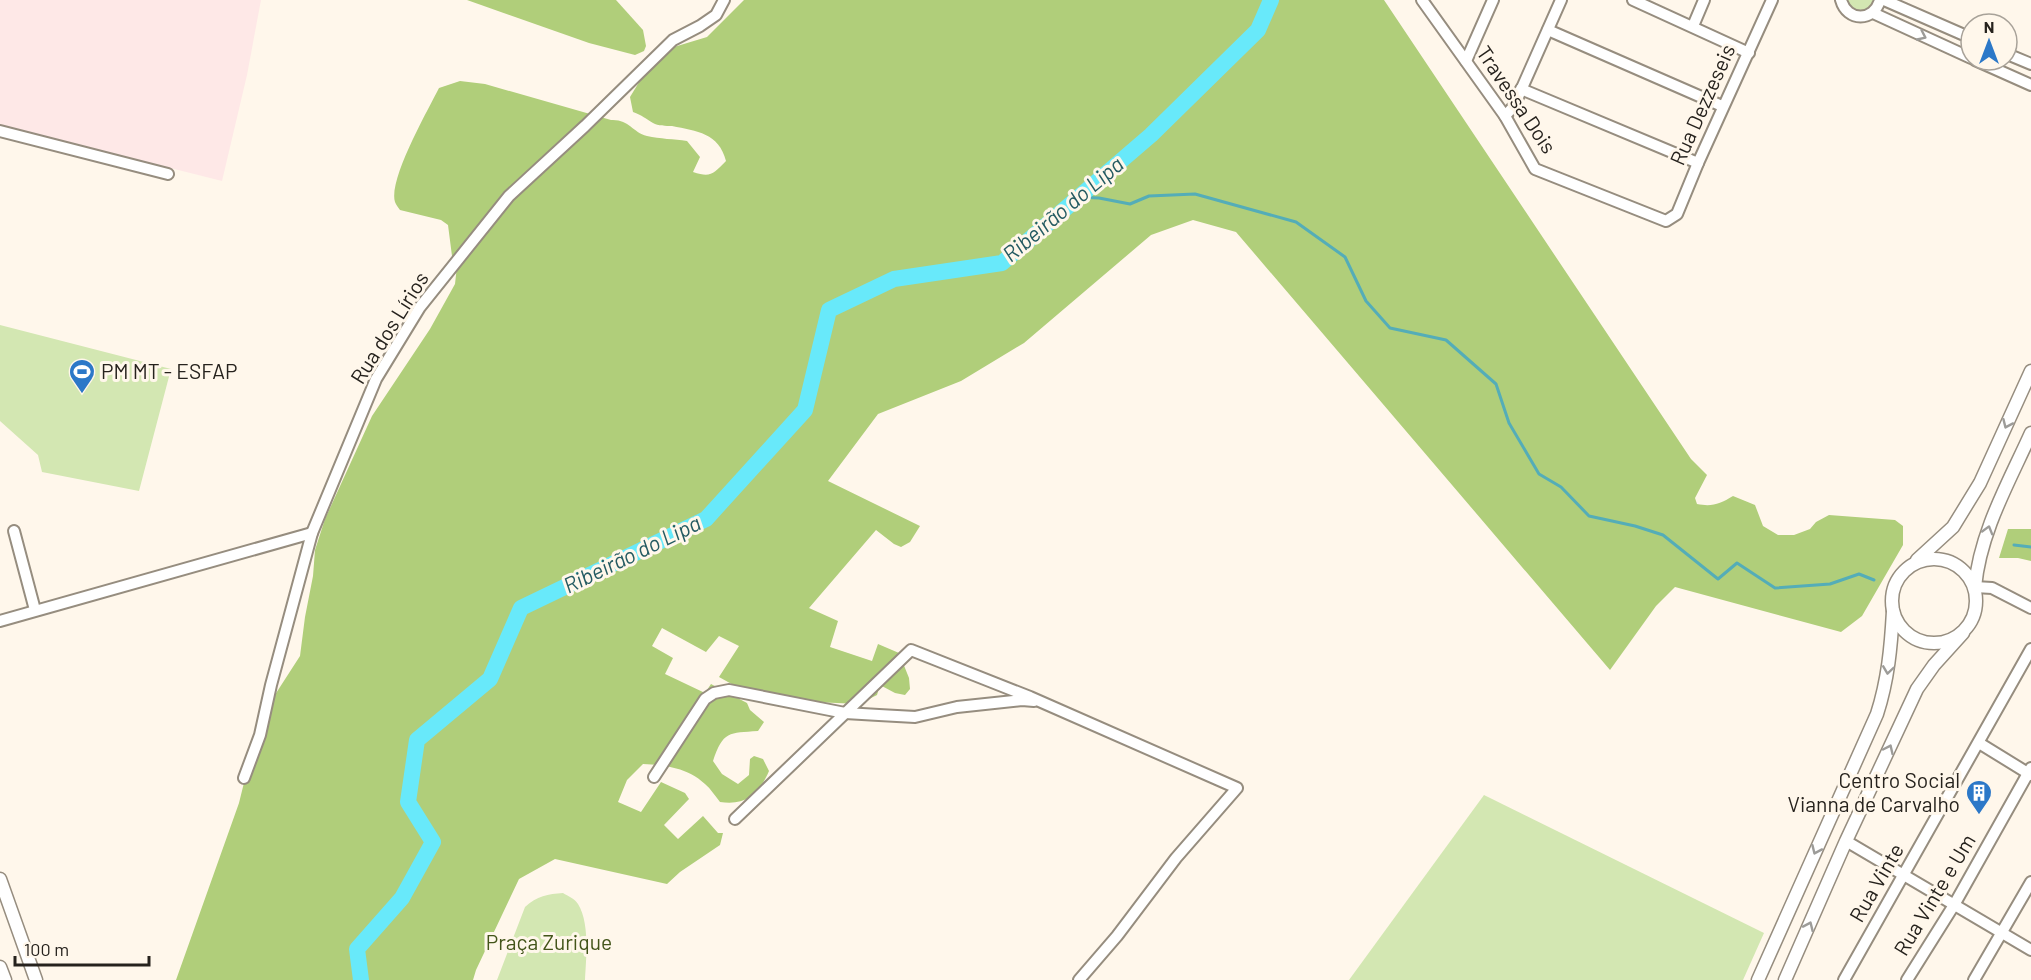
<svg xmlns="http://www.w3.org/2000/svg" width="2031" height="980" viewBox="0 0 2031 980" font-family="Barlow,sans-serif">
  <rect width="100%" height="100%" fill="#fff7eb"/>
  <!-- commercial -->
  <polygon fill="#fee8e7" points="0,0 261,0 247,75 222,181 0,125"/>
  <!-- green -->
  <g fill="#d3e7b2">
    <polygon points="1846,0 1873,0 1873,1 1867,11 1852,12"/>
    <polygon points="0,325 171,369 139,491 42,472 38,455 0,421"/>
    <polygon points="1484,795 1764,933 1743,980 1349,980"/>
    <path d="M 563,893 C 568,896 575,899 578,904 C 590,923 586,959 585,980 L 497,980 L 525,907 C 537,896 548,894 563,893 Z"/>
  </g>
  <!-- forest -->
  <g fill="#b0ce7a">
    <polygon points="467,0 616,0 643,30 646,46 644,51 635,55 589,43"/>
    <path d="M 744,0 L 1384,0 L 1691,459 L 1707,475 L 1695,498 L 1697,504 C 1712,507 1720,504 1733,496 L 1755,505 L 1763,526 L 1778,535 L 1794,535 L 1810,529 L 1816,522 L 1829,515 L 1895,520 L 1903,526 L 1903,545 L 1862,616 L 1841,632 L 1675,587 L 1656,606 L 1610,670 L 1236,232 L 1193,220 L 1151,235 L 1024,343 L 961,381 L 878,414 L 828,481 L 920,526 L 910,542 L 901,547 L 894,544 L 876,530 L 809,608 L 838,621 L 830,647 L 872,661 L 878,644 L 899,653 L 909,678 L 910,689 L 905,695 L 895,693 L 880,685 L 877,695 L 859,704 L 815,702 L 746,692 L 719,677 L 739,646 L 719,636 L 706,652 L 662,628 L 652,646 L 673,658 L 665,674 L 705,693 L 711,684 L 747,703 L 750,710 L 764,722 L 758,731 C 729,733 723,731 713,761 L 722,774 L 738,784 L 749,775 L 750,759 L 754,756 L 763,759 L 769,771 C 759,794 746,806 720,802 C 715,796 711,789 705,784 C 688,768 666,765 643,764 L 627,780 L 618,802 L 641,812 L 661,782 L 685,793 L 689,799 L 664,825 L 678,839 L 703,816 L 718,833 L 723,833 L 720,845 L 680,872 L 667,884 L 555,859 L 519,879 L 476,970 L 473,980 L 176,980 L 239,803 L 260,718 L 300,656 L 305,617 L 313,576 L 315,550 L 325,519 L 372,416 L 430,329 L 455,284 L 457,266 L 452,256 L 448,225 L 441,220 L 400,210 C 398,207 396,205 395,202 C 388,180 428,110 439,88 L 460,81 L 485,84 L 611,120 C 629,119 632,132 647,136 C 660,139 674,139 687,141 L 700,157 L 693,172 C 711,178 713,174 726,161 C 719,133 697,131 672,126 C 666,126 658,126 653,123 C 646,119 642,115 633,112 L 630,97 L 641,79 L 664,50 L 707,37 Z"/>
    <polygon points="2008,529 2031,529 2031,561 2018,558 1999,558"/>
  </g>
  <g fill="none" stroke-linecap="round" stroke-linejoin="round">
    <!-- stream -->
    <g stroke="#54adb8" stroke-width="3">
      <polyline points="1078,197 1099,198 1130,204 1149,196 1195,194 1296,222 1345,257 1366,301 1390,328 1446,340 1496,384 1509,423 1539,474 1561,487 1589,516 1635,526 1663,535 1718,579 1737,563 1775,588 1830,584 1859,574 1874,580"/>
      <polyline points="2014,545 2031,547"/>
    </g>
    <!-- river -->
    <polyline stroke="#68e9fa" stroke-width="16" points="361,980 357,949 402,898 433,842 408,802 417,740 490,679 521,608 706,519 805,410 829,310 894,279 1002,263 1151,135 1258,30 1271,0"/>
    <defs>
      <g id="minor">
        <polyline points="1422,0 1505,116 1535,169 1666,221 1677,214 1698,163 1772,0"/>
        <polyline points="1633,0 1749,53"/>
        <path d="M 1841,0 C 1847,22 1874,22 1880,0"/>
        <polyline points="1884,0 1971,38"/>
        <polyline points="1873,13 1971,58"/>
        <polyline points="1693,26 1704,0"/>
        <polyline points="1548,30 1722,106"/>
        <polyline points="2007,54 2031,64"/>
        <polyline points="1975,60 2031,85"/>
        <polyline points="1466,61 1493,0"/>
        <polyline points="1521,89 1698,163"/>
        <polyline points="1505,116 1514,106 1561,0"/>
        <polyline points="0,131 168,174"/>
        <polyline points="14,531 35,610"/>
        <polyline points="1975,587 1992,588 2031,608"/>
        <polyline points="0,621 312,533"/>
        <polyline points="1979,743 2031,775"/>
        <polyline points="654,777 705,699 714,693 729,690 845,713 879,715 915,717 957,707 1022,700 1034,701"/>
        <polyline points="244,778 260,735 271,685 312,533 376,379 420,307 509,196 585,126 673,40 700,26 716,15 724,0"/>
        <polyline points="735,819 911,650 1030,697 1237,788 1176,858 1117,936 1079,980"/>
        <polyline points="1846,841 2031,950"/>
        <polyline points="1844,980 2031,649"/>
        <polyline points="1907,980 1954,905 2031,768"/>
        <polyline points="1974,980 2031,882"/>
      </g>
      <g id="major">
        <circle cx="1934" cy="601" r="42"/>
        <polyline points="1917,560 1953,527 1980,483 2031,371"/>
        <path d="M 1975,587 C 1980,532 2009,482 2031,433"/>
        <polyline points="0,879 36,980"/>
        <polyline points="0,967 5,980"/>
        <path d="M 1758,980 L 1877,714 C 1888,680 1891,647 1893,611"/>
        <polyline points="1785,980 1846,841 1917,689 1934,665 1963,633"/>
      </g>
    </defs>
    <!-- minor casing -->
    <use href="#minor" stroke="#968d7f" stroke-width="14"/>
    <!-- major casing -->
    <use href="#major" stroke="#968d7f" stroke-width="15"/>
    <!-- minor -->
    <use href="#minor" stroke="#fff" stroke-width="10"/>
    <!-- major -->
    <use href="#major" stroke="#fff" stroke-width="12"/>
  </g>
  <!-- one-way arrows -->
  <defs><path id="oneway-chevron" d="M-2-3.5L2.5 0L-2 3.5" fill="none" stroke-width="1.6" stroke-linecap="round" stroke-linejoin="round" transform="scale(1.5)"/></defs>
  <g stroke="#9d9c99">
    <use href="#oneway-chevron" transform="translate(1922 36) rotate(25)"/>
    <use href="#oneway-chevron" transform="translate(2007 424) rotate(114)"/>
    <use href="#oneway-chevron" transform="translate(1988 530) rotate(-74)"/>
    <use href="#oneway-chevron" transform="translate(1888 670) rotate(98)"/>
    <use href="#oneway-chevron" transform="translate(1889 749) rotate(-65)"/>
    <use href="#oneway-chevron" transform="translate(1816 850) rotate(114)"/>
    <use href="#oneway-chevron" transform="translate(1809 926) rotate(-66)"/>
  </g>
  <!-- icons -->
  <defs>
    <symbol id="stadium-pin" viewBox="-11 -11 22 30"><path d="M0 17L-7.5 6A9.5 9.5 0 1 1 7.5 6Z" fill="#2c78c8" stroke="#fff7eb"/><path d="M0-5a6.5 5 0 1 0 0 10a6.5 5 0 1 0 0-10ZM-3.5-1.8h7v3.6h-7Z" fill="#fff"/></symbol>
    <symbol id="building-pin" viewBox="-11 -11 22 30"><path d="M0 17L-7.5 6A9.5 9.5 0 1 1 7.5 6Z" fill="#2c78c8" stroke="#fff7eb"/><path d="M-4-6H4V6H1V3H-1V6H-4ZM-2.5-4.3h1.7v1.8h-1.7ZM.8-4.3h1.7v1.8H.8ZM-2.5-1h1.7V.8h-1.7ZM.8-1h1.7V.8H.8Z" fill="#fff"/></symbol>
  </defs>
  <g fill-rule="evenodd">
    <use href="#stadium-pin" x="67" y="357" width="30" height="40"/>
    <use href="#building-pin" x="1964" y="778" width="30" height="40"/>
  </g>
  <g text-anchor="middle" stroke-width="6" stroke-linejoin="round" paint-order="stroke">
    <!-- street labels -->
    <g font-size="21" fill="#26221d" stroke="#fff7eb">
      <text transform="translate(1516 100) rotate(56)" y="7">Travessa Dois</text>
      <text transform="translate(1703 105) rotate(-66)" y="7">Rua Dezzeseis</text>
      <text transform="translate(390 328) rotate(-58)" y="7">Rua dos Lírios</text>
      <text transform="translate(1877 883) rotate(-60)" y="7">Rua Vinte</text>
      <text transform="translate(1935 895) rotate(-59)" y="7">Rua Vinte e Um</text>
    </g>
    <!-- poi labels -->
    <g font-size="21" fill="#26221d" stroke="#fff7eb" text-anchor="start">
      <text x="101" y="379">PM MT - ESFAP</text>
      <text x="1960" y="788" text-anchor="end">Centro Social<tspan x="1960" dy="24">Vianna de Carvalho</tspan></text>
    </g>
    <!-- park labels -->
    <g font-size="21" fill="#43551a" stroke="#fff7eb">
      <text x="549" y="950">Praça Zurique</text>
    </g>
    <!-- water labels -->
    <g font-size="22" font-style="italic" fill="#255b62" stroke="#fff7eb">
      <text transform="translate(1063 209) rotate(-40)" y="8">Ribeirão do Lipa</text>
      <text transform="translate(632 554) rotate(-26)" y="8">Ribeirão do Lipa</text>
    </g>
  </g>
  <!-- north arrow -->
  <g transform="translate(1989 42)"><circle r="28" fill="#fff7eb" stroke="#a8a299" stroke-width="1.5"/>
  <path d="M0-4.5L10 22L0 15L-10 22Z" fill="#2c78c8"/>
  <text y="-9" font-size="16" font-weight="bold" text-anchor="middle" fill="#26221d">N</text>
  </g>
  <!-- scale -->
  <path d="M15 956v9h134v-9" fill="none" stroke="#26221d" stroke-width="3"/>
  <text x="24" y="956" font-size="18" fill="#26221d" stroke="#fff7eb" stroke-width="4.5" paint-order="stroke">100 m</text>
</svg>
